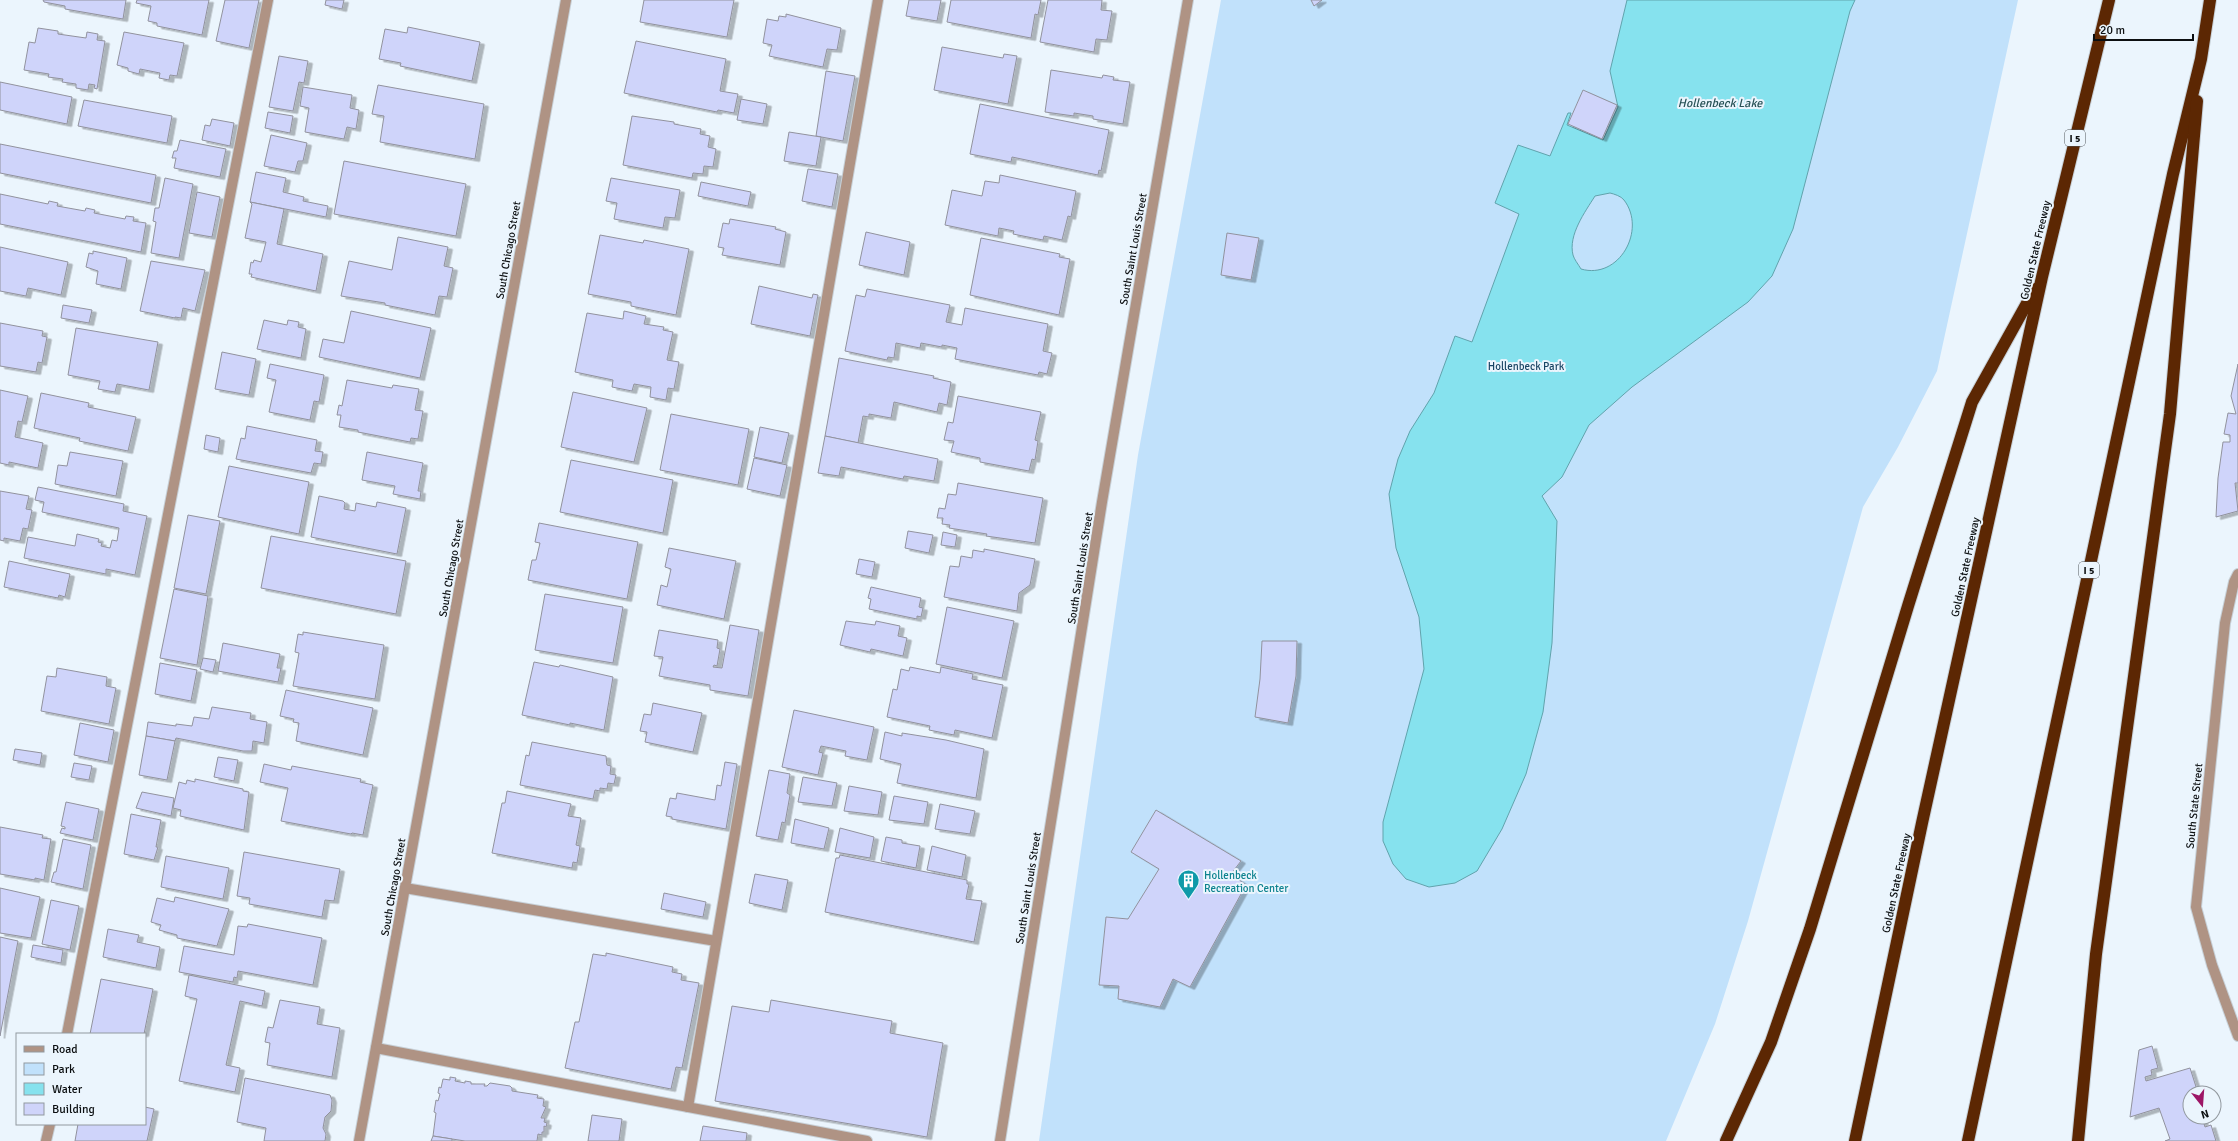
<svg xmlns="http://www.w3.org/2000/svg" width="2238" height="1141" viewBox="0 0 2238 1141" font-family="Signika,sans-serif">
  <defs>
    <filter id="shadow"><feDropShadow dx="4.5" dy="2.5" stdDeviation="0" flood-color="#0004"/></filter>
  </defs>
  <rect width="100%" height="100%" fill="#ebf5fd"/>
  <!-- green -->
  <polygon fill="#c1e1fb" points="1221,0 2018,0 1937,371 1898,447 1863,507 1748,921 1715,1024 1666,1141 1039,1141 1138,455"/>
  <!-- water -->
  <path fill="#86e2ee" stroke="#61a3ac" fill-rule="evenodd" d="M 1627,0 L 1855,0 L 1850,11 L 1793,229 L 1772,276 L 1748,302 L 1632,387 L 1589,425 L 1562,477 L 1542,496 L 1557,521 L 1552,643 L 1543,712 L 1526,774 L 1502,829 L 1477,871 L 1455,883 L 1429,887 L 1406,879 L 1393,864 L 1383,841 L 1383,822 L 1424,669 L 1419,617 L 1396,548 L 1389,494 L 1398,459 L 1410,431 L 1434,393 L 1455,336 L 1472,342 L 1519,214 L 1495,203 L 1518,145 L 1550,156 L 1568,113 L 1571,113 L 1567,125 L 1603,140 L 1618,107 L 1610,71 ZM 1610,193 C 1614,194 1621,196 1624,200 C 1647,230 1619,280 1581,269 C 1578,264 1574,259 1573,255 C 1568,235 1585,212 1595,196 Z"/>
  <!-- building -->
  <g fill="#cfd4fa" stroke="#91929d" filter="url(#shadow)">
    <polygon points="43,0 126,0 123,19 65,9 65,6 44,2"/>
    <polygon points="137,0 209,0 202,35 157,26 157,23 148,21 151,6 136,3"/>
    <polygon points="225,0 259,0 249,48 216,41"/>
    <polygon points="326,0 344,0 342,9 325,5"/>
    <polygon points="644,0 734,0 727,37 640,22"/>
    <polygon points="909,0 941,0 937,21 906,16"/>
    <polygon points="951,0 1041,0 1038,15 1035,14 1031,38 947,22"/>
    <polygon points="1048,0 1102,0 1101,10 1112,11 1107,40 1096,39 1094,52 1040,42"/>
    <polygon points="1311,0 1322,0 1314,6"/>
    <polygon points="786,14 841,28 837,50 827,49 823,67 769,56 772,45 763,43 767,19 778,21 779,16 786,17"/>
    <polygon points="408,27 480,42 472,81 400,66 401,63 379,59 385,29 407,33"/>
    <polygon points="38,28 58,31 58,34 86,38 87,32 98,34 97,40 105,41 97,89 94,88 95,85 89,84 88,90 76,88 76,84 62,82 63,79 48,77 49,74 24,70 29,42 35,43"/>
    <polygon points="124,32 184,43 177,76 170,75 169,80 159,78 160,73 140,69 139,74 128,71 128,68 117,65"/>
    <polygon points="636,41 726,59 720,91 738,94 734,113 718,110 717,112 624,93"/>
    <polygon points="942,47 1003,58 1004,54 1017,56 1008,104 934,90"/>
    <polygon points="279,56 308,61 304,83 299,82 293,111 269,107"/>
    <polygon points="1051,70 1102,78 1103,75 1114,77 1113,80 1130,82 1123,124 1093,119 1093,116 1074,113 1074,116 1045,112"/>
    <polygon points="826,71 855,76 843,141 816,136"/>
    <polygon points="0,82 72,97 67,124 0,110"/>
    <polygon points="378,85 484,104 475,159 380,142 384,116 372,114"/>
    <polygon points="303,87 352,95 350,108 359,110 356,129 347,127 344,139 305,132 309,108 300,106"/>
    <polygon points="1583,90 1617,105 1602,139 1568,124"/>
    <polygon points="741,99 767,104 763,124 737,120"/>
    <polygon points="84,100 172,116 167,143 78,126"/>
    <polygon points="980,104 1109,130 1101,171 1099,170 1098,175 1012,157 1011,162 970,154"/>
    <polygon points="268,112 293,116 290,133 265,128"/>
    <polygon points="632,116 674,122 674,124 701,129 700,134 710,136 708,147 716,149 713,167 704,166 703,174 693,173 692,178 623,165"/>
    <polygon points="212,119 234,123 230,146 202,140 205,125 210,126"/>
    <polygon points="789,132 821,137 816,166 784,161"/>
    <polygon points="271,135 307,143 303,161 298,161 295,172 264,166"/>
    <polygon points="180,140 226,149 220,177 174,168 176,158 172,158 174,151 177,151"/>
    <polygon points="0,144 156,175 151,203 0,173"/>
    <polygon points="344,161 466,184 456,236 334,214"/>
    <polygon points="808,169 838,174 832,207 802,201"/>
    <polygon points="256,172 286,178 283,192 304,197 303,201 328,206 326,217 250,202"/>
    <polygon points="1000,175 1076,191 1071,217 1068,216 1062,240 1044,236 1043,240 1013,234 1014,231 999,228 998,236 945,225 952,190 982,196 985,181 999,183"/>
    <polygon points="165,178 193,184 179,258 151,253 156,222 153,221 155,208 159,208"/>
    <polygon points="611,178 680,190 675,218 665,217 663,228 614,219 617,203 606,201"/>
    <polygon points="701,182 751,192 748,206 698,196"/>
    <polygon points="197,192 220,197 212,237 189,233"/>
    <polygon points="0,194 48,204 49,201 58,203 57,206 85,211 86,208 95,210 94,213 125,219 126,216 134,217 133,221 146,223 141,252 0,224"/>
    <polygon points="250,202 284,209 277,244 323,254 316,291 251,277 252,274 249,274 251,262 253,263 254,260 261,262 266,242 245,238 252,204"/>
    <polygon points="730,219 776,227 775,229 786,232 780,265 722,255 724,248 718,247 723,223 729,224"/>
    <polygon points="866,232 910,242 904,275 859,265"/>
    <polygon points="1227,233 1259,238 1251,280 1221,275"/>
    <polygon points="600,235 643,243 644,240 689,249 676,315 631,306 631,302 588,294"/>
    <polygon points="398,237 448,247 444,266 453,268 447,297 439,296 435,315 385,305 385,303 341,296 349,261 392,270"/>
    <polygon points="981,238 1060,254 1059,257 1070,259 1059,315 970,295"/>
    <polygon points="0,247 68,262 61,295 28,288 26,296 0,291"/>
    <polygon points="93,251 127,258 121,289 96,284 98,271 86,267 89,253 93,254"/>
    <polygon points="151,261 205,270 195,311 183,308 181,318 175,317 175,318 140,311"/>
    <polygon points="759,286 812,298 813,294 818,295 810,336 751,324"/>
    <polygon points="867,289 950,305 946,322 962,325 965,308 1048,324 1043,351 1052,353 1047,374 1039,372 1038,375 955,359 957,348 942,345 942,347 921,343 920,348 896,343 894,358 888,357 887,360 845,351 856,295 865,297"/>
    <polygon points="63,305 92,310 89,323 61,318"/>
    <polygon points="351,311 431,328 420,378 319,357 323,339 344,343"/>
    <polygon points="624,311 646,316 644,324 664,327 663,330 673,332 667,360 679,362 674,389 668,388 666,400 650,397 651,387 634,384 632,391 612,387 613,380 575,372 587,313 623,319"/>
    <polygon points="264,320 287,325 288,320 299,322 298,327 306,329 301,358 257,349"/>
    <polygon points="0,323 43,331 42,336 47,337 42,363 38,362 36,372 0,366"/>
    <polygon points="76,328 158,342 149,390 117,384 115,392 98,389 100,381 68,375"/>
    <polygon points="222,352 256,359 249,395 215,389"/>
    <polygon points="839,358 934,376 933,378 951,382 947,405 939,403 937,412 894,402 891,418 869,414 869,417 863,416 858,443 825,436"/>
    <polygon points="270,364 324,375 319,402 314,401 310,420 269,412 276,380 267,378"/>
    <polygon points="2238,364 2238,483 2235,483 2238,511 2216,517 2218,478 2223,442 2230,442 2230,435 2224,434 2228,413 2236,414 2231,396"/>
    <polygon points="347,380 392,388 393,385 419,389 415,410 423,411 418,439 411,438 410,442 358,432 358,430 339,427 341,415 337,415 339,405 342,406"/>
    <polygon points="0,390 28,396 22,422 18,421 15,437 43,443 38,468 9,462 9,465 0,463"/>
    <polygon points="573,392 647,408 634,462 561,447"/>
    <polygon points="41,393 89,403 88,407 136,417 128,451 79,441 80,438 34,428"/>
    <polygon points="958,396 1041,412 1035,440 1038,441 1035,460 1032,459 1029,471 980,462 980,458 951,452 954,441 944,440 948,422 953,423"/>
    <polygon points="671,414 749,429 738,485 660,470"/>
    <polygon points="247,426 317,440 315,451 323,452 321,464 314,463 311,473 236,459 241,438 245,439"/>
    <polygon points="760,427 789,433 782,463 754,457"/>
    <polygon points="206,435 220,438 218,452 204,449"/>
    <polygon points="825,436 938,459 934,481 904,476 903,479 841,467 839,476 818,473"/>
    <polygon points="70,452 123,461 116,496 55,484 58,465 67,466"/>
    <polygon points="367,452 423,463 418,491 421,491 420,499 393,494 395,486 362,480"/>
    <polygon points="754,458 787,465 780,496 747,489"/>
    <polygon points="571,460 673,480 663,533 560,512"/>
    <polygon points="229,466 309,482 299,534 218,517"/>
    <polygon points="958,483 1043,498 1035,543 986,536 987,534 949,528 950,525 942,524 943,518 937,518 939,508 945,509 948,494 956,495"/>
    <polygon points="38,487 124,504 123,511 147,516 135,575 106,569 106,574 24,558 28,537 75,546 77,534 99,539 98,542 102,543 101,546 110,548 112,540 117,541 119,528 42,512 44,502 35,500"/>
    <polygon points="0,491 29,496 26,509 32,510 28,529 23,528 20,541 4,538 4,541 0,540"/>
    <polygon points="319,496 343,501 345,503 344,509 355,511 356,503 376,507 377,502 406,508 397,554 311,537"/>
    <polygon points="188,515 220,521 206,594 174,588"/>
    <polygon points="539,523 638,542 627,599 528,580 532,560 536,560 540,543 535,542"/>
    <polygon points="908,531 933,535 929,553 905,548"/>
    <polygon points="943,532 957,535 955,547 941,545"/>
    <polygon points="271,536 406,561 396,614 261,588"/>
    <polygon points="669,548 736,561 724,619 657,605 661,585 667,587 671,569 665,567"/>
    <polygon points="984,549 1035,559 1030,585 1019,593 1017,611 944,597 950,566 959,567 961,556 972,558 973,550 984,552"/>
    <polygon points="859,559 875,562 872,577 856,574"/>
    <polygon points="9,561 70,574 65,597 59,595 58,598 4,587"/>
    <polygon points="871,587 921,598 919,607 923,608 921,617 917,616 917,619 869,609 871,599 868,598"/>
    <polygon points="174,589 208,596 197,665 160,658"/>
    <polygon points="545,594 623,607 613,663 535,650"/>
    <polygon points="947,607 1014,621 1002,678 936,664"/>
    <polygon points="846,621 875,625 876,621 900,626 898,636 907,638 903,656 871,649 870,652 840,645"/>
    <polygon points="730,625 759,630 748,696 710,690 710,685 659,676 663,657 654,656 659,630 718,640 717,648 720,649 717,666 714,665 713,667 722,668"/>
    <polygon points="303,632 384,645 375,699 293,686 299,653 295,652 298,634 303,635"/>
    <polygon points="1262,641 1297,641 1296,676 1288,723 1255,717 1260,679"/>
    <polygon points="223,643 280,654 277,668 281,668 278,682 218,671"/>
    <polygon points="203,658 216,660 213,672 200,669"/>
    <polygon points="534,662 559,667 560,665 613,677 604,730 570,723 570,725 522,715"/>
    <polygon points="160,663 197,670 191,701 155,694"/>
    <polygon points="910,667 940,673 941,667 973,674 972,679 1003,685 992,738 955,730 954,735 929,730 930,726 887,717 893,689 897,690 901,669 909,671"/>
    <polygon points="57,668 107,677 106,686 116,688 109,724 41,711 47,676 56,677"/>
    <polygon points="286,690 373,708 363,755 296,741 299,723 293,722 294,719 280,716"/>
    <polygon points="653,703 702,713 693,752 645,742 647,732 640,731 644,714 651,715"/>
    <polygon points="212,707 251,713 250,719 267,722 264,743 253,741 252,751 243,751 176,738 175,741 146,736 148,722 176,726 176,724 192,726 194,717 209,719"/>
    <polygon points="794,710 874,727 867,760 845,756 846,751 821,746 819,752 823,753 818,775 782,767"/>
    <polygon points="80,723 114,730 108,762 74,755"/>
    <polygon points="885,732 902,736 902,733 946,740 984,749 976,798 897,783 901,764 880,759"/>
    <polygon points="146,736 175,741 167,780 139,775"/>
    <polygon points="532,742 606,756 607,765 611,766 610,774 616,775 614,784 608,783 607,789 600,788 600,791 595,790 593,799 520,785 526,755 529,756"/>
    <polygon points="15,749 42,753 40,765 13,760"/>
    <polygon points="218,757 238,760 234,781 214,777"/>
    <polygon points="725,762 737,764 726,829 672,819 672,817 666,816 670,798 676,799 677,793 715,800 717,785 721,786"/>
    <polygon points="74,763 92,766 89,780 71,777"/>
    <polygon points="264,764 291,770 292,766 361,779 360,782 373,785 363,835 352,833 351,834 281,821 288,788 260,782"/>
    <polygon points="769,770 790,774 787,793 790,795 785,823 782,822 778,840 756,836"/>
    <polygon points="803,777 837,783 832,806 798,802"/>
    <polygon points="195,779 243,789 243,791 249,792 244,830 180,816 181,810 173,808 179,782 186,784 187,780 195,782"/>
    <polygon points="849,786 882,792 878,815 844,811"/>
    <polygon points="507,791 571,804 568,816 581,818 576,845 580,846 577,863 573,862 572,868 492,853 502,803 505,803"/>
    <polygon points="142,792 174,798 171,816 136,808"/>
    <polygon points="894,796 928,802 924,824 889,820"/>
    <polygon points="66,802 99,809 93,840 60,833 62,828 65,829 65,827 61,826"/>
    <polygon points="940,804 975,811 970,834 935,829"/>
    <polygon points="1156,810 1241,861 1231,874 1246,885 1190,987 1173,979 1160,1007 1118,999 1119,986 1099,985 1106,917 1128,919 1159,869 1131,852"/>
    <polygon points="131,814 161,820 156,847 158,847 154,860 124,854"/>
    <polygon points="795,819 829,828 824,849 791,843"/>
    <polygon points="0,827 43,835 42,838 51,839 44,880 35,878 35,880 0,874"/>
    <polygon points="840,828 874,837 870,858 835,852"/>
    <polygon points="886,837 902,840 902,843 920,846 916,868 881,861"/>
    <polygon points="63,839 91,845 83,889 51,882 54,872 56,872"/>
    <polygon points="932,846 966,855 962,877 927,870"/>
    <polygon points="244,852 340,869 334,901 325,900 322,917 249,904 250,898 237,896"/>
    <polygon points="840,855 967,880 967,884 969,884 966,899 982,901 974,942 825,912 836,858 839,858"/>
    <polygon points="166,856 229,868 223,899 161,887"/>
    <polygon points="755,874 788,880 782,910 749,903"/>
    <polygon points="0,888 40,897 31,938 0,933"/>
    <polygon points="664,893 706,902 703,917 661,909"/>
    <polygon points="175,897 229,909 217,946 177,938 177,935 159,930 161,925 151,922 157,898 174,902"/>
    <polygon points="51,900 79,906 70,950 42,944"/>
    <polygon points="248,924 322,938 313,985 238,971 237,978 234,977 233,982 179,972 184,946 234,955 238,926 247,927"/>
    <polygon points="108,929 139,935 137,942 160,947 156,968 103,957"/>
    <polygon points="0,937 18,941 0,1036"/>
    <polygon points="33,945 63,950 61,963 31,957"/>
    <polygon points="606,953 673,967 672,972 682,974 681,980 699,983 682,1068 676,1067 671,1089 565,1068 575,1022 579,1022 593,954 606,956"/>
    <polygon points="189,975 265,991 262,1006 240,1001 226,1065 240,1068 235,1092 179,1081 197,999 185,996"/>
    <polygon points="101,979 153,989 144,1034 90,1034"/>
    <polygon points="280,1000 320,1007 317,1024 340,1028 332,1077 267,1065 270,1043 265,1042 268,1027 273,1028"/>
    <polygon points="771,1000 892,1021 890,1033 943,1043 927,1137 715,1101 732,1006 769,1012"/>
    <polygon points="2152,1046 2158,1068 2151,1070 2152,1075 2145,1077 2146,1081 2190,1068 2198,1093 2190,1093 2190,1117 2202,1117 2205,1127 2211,1125 2216,1141 2165,1141 2170,1139 2159,1108 2130,1117 2139,1050"/>
    <polygon points="450,1077 456,1078 455,1081 465,1083 465,1081 471,1082 471,1084 485,1084 484,1086 487,1086 490,1083 510,1086 512,1088 512,1091 538,1095 537,1098 544,1099 543,1106 546,1107 541,1118 545,1118 544,1122 547,1123 546,1127 544,1126 544,1132 542,1132 542,1135 538,1134 537,1141 465,1141 433,1136 436,1113 434,1112 436,1100 438,1101 440,1094 438,1093 439,1087 441,1088 443,1079 450,1080"/>
    <polygon points="245,1078 330,1095 332,1100 331,1111 325,1117 323,1128 326,1134 325,1141 264,1141 266,1128 237,1122"/>
    <polygon points="145,1107 154,1109 147,1141 75,1141 78,1124 145,1124"/>
    <polygon points="592,1115 622,1119 619,1141 588,1141"/>
    <polygon points="703,1126 747,1133 746,1141 700,1141"/>
    <polygon points="433,1136 452,1139 452,1141 431,1141"/>
  </g>
  <g fill="none" stroke-linecap="round" stroke-linejoin="round">
    <defs>
      <g id="service">
        <polyline points="405,888 716,941"/>
        <polyline points="67,1034 268,0"/>
        <polyline points="376,1048 867,1141"/>
        <polyline points="688,1107 878,0"/>
        <polyline points="46,1141 50,1124"/>
      </g>
      <g id="minor">
        <polyline points="2238,574 2234,582 2225,623 2196,907 2212,965 2238,1036"/>
        <polyline points="1000,1141 1102,502 1188,0"/>
      </g>
      <polyline id="tertiary" points="359,1141 566,0"/>
      <g id="motorway">
        <polyline points="1726,1141 1771,1042 1810,929 1908,606 1972,402 2035,289"/>
        <polyline points="1855,1141 1922,823 2042,277 2109,0"/>
        <polyline points="1968,1141 2173,174 2201,59 2210,0"/>
        <polyline points="2078,1141 2096,954 2170,414 2197,101"/>
      </g>
    </defs>
    <!-- service casing -->
    <use href="#service" stroke="#c7d0d7" stroke-width="12"/>
    <!-- minor casing -->
    <use href="#minor" stroke="#c7d0d7" stroke-width="12"/>
    <!-- tertiary casing -->
    <use href="#tertiary" stroke="#c7d0d7" stroke-width="12"/>
    <!-- motorway casing -->
    <use href="#motorway" stroke="#c7d0d7" stroke-width="14"/>
    <!-- service -->
    <use href="#service" stroke="#af9384" stroke-width="10"/>
    <!-- minor -->
    <use href="#minor" stroke="#af9384" stroke-width="10"/>
    <!-- tertiary -->
    <use href="#tertiary" stroke="#af9384" stroke-width="10"/>
    <!-- motorway -->
    <use href="#motorway" stroke="#5c2703" stroke-width="12"/>
  </g>
  <!-- icons -->
  <defs>
    <symbol id="building-pin" viewBox="-11 -11 22 30"><path d="M0 17L-7.5 6A9.5 9.5 0 1 1 7.5 6Z" fill="#0f9aa8" stroke="#ebf5fd"/><path d="M-4-6H4V6H1V3H-1V6H-4ZM-2.5-4.3h1.7v1.8h-1.7ZM.8-4.3h1.7v1.8H.8ZM-2.5-1h1.7V.8h-1.7ZM.8-1h1.7V.8H.8Z" fill="#fff"/></symbol>
  </defs>
  <g fill-rule="evenodd">
    <use href="#building-pin" x="1176" y="868" width="25" height="34"/>
  </g>
  <g text-anchor="middle" stroke-width="4" stroke-linejoin="round" paint-order="stroke">
    <!-- shield labels -->
    <g fill="#ebf5fd" stroke="#4f5458" stroke-width="1">
      <rect x="2065" y="130" width="20" height="16" rx="3"/>
      <rect x="2079" y="562" width="20" height="16" rx="3"/>
    </g>
    <g font-size="10" font-weight="bold" fill="#0c0f11">
      <text x="2075" y="142">I 5</text>
      <text x="2089" y="574">I 5</text>
    </g>
    <!-- street labels -->
    <g font-size="11" fill="#0c0f11" stroke="#ebf5fd">
      <text transform="translate(1133 249) rotate(-80)" y="4">South Saint Louis Street</text>
      <text transform="translate(508 250) rotate(-80)" y="4">South Chicago Street</text>
      <text transform="translate(2035 250) rotate(-77)" y="4">Golden State Freeway</text>
      <text transform="translate(1965 567) rotate(-78)" y="4">Golden State Freeway</text>
      <text transform="translate(451 568) rotate(-80)" y="4">South Chicago Street</text>
      <text transform="translate(1080 568) rotate(-81)" y="4">South Saint Louis Street</text>
      <text transform="translate(2194 806) rotate(-84)" y="4">South State Street</text>
      <text transform="translate(1896 883) rotate(-78)" y="4">Golden State Freeway</text>
      <text transform="translate(393 887) rotate(-80)" y="4">South Chicago Street</text>
      <text transform="translate(1028 888) rotate(-81)" y="4">South Saint Louis Street</text>
    </g>
    <!-- park labels -->
    <g font-size="11" fill="#1a4564" stroke="#ebf5fd">
      <text x="1526" y="370">Hollenbeck Park</text>
    </g>
    <!-- culture labels -->
    <g font-size="11" fill="#0d838f" stroke="#ebf5fd" text-anchor="start">
      <text x="1204" y="879">Hollenbeck<tspan x="1204" dy="13">Recreation Center</tspan></text>
    </g>
    <!-- water labels -->
    <g font-size="12" font-style="italic" fill="#275156" stroke="#ebf5fd">
      <text x="1720" y="107">Hollenbeck Lake</text>
    </g>
  </g>
  <!-- legend -->
  <rect x="16" y="1033" width="130" height="92" fill="#ebf5fd" stroke="#92999f"/>
  <rect x="24" y="1046" width="20" height="6" fill="#af9384" stroke="#92999f"/>
  <text x="52" y="1053" font-size="12" fill="#0c0f11">Road</text>
  <rect x="24" y="1063" width="20" height="12" fill="#c1e1fb" stroke="#92999f"/>
  <text x="52" y="1073" font-size="12" fill="#0c0f11">Park</text>
  <rect x="24" y="1083" width="20" height="12" fill="#86e2ee" stroke="#92999f"/>
  <text x="52" y="1093" font-size="12" fill="#0c0f11">Water</text>
  <rect x="24" y="1103" width="20" height="12" fill="#cfd4fa" stroke="#92999f"/>
  <text x="52" y="1113" font-size="12" fill="#0c0f11">Building</text>
  <!-- north arrow -->
  <g transform="translate(2202 1105) rotate(163)"><circle r="19" fill="#ebf5fd" stroke="#92999f"/>
  <path d="M0-3L7 15L0 10L-7 15Z" fill="#9d1666"/>
  <text y="-6" font-size="11" font-weight="bold" text-anchor="middle" fill="#0c0f11">N</text>
  </g>
  <!-- scale -->
  <path d="M2094 34v6h99v-6" fill="none" stroke="#0c0f11" stroke-width="2"/>
  <text x="2100" y="34" font-size="12" fill="#0c0f11" stroke="#ebf5fd" stroke-width="3" paint-order="stroke">20 m</text>
</svg>
